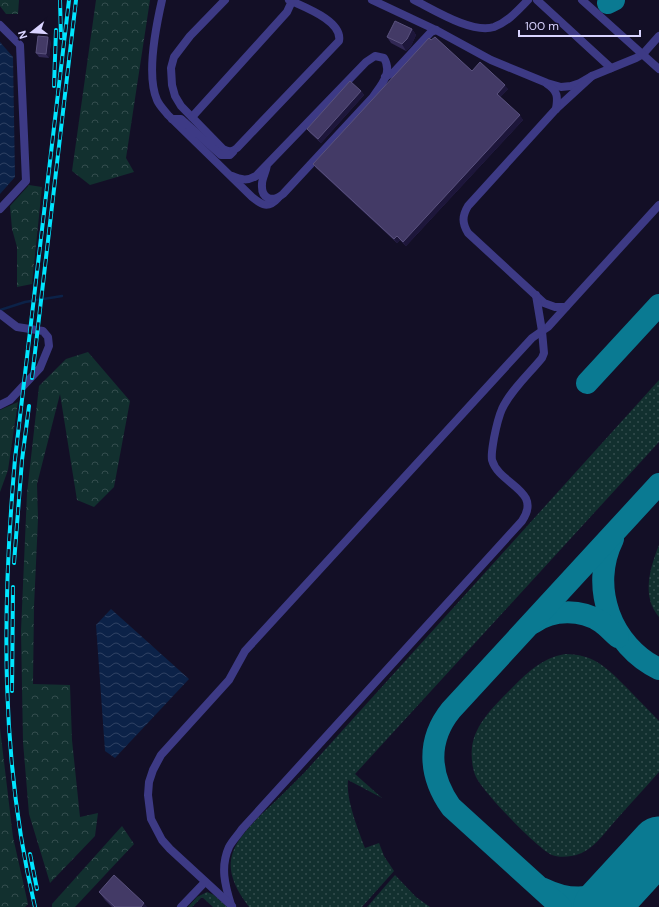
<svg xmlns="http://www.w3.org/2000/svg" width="659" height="907" viewBox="0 0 659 907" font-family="'DM Sans',sans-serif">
  <defs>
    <pattern id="grass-dots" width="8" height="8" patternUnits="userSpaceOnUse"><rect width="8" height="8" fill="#12302f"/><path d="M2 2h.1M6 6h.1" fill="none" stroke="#344d4e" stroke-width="1.8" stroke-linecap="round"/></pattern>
    <pattern id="forest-crowns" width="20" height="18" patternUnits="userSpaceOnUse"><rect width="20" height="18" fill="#12302f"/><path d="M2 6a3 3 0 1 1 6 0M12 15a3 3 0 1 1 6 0" fill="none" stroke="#344d4e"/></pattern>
    <pattern id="water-waves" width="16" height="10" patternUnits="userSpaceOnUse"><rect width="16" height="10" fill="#0c2248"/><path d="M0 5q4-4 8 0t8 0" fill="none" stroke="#2f4163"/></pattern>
  </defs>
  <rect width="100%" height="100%" fill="#130f26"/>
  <!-- grass -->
  <g fill="url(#grass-dots)">
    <path d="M 659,380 L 659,442 L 355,774 L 382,798 L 348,780 C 346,800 358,829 365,848 L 379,843 L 384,856 L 394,871 L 362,907 L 249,907 C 217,865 230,845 264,812 C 278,799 291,786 304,773 Z"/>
    <path d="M 659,545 L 659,617 C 641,596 650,568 659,545 Z"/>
    <path d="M 565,654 C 595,654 608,669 628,689 C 638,700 649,710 659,721 L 659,772 C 645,788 630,804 616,820 C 605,832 594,849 579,854 C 571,857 559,858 552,855 C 537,848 483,792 476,777 C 472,768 471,757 472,747 C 475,724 494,706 510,690 C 526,674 541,658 565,654 Z"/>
    <polygon points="395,875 416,897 430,907 367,907"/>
    <polygon points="207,892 214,895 227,907 213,907 202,897 192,907 188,907 197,897"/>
  </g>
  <!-- forest -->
  <g fill="url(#forest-crowns)">
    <polygon points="0,0 19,0 18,14 6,14 0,6"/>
    <polygon points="96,0 150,0 126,158 134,172 90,185 72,171"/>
    <polygon points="29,185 42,187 32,284 17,287 17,247 12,229 10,206"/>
    <polygon points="88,352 130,401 114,487 94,507 77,500 60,394 37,484 38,519 34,607 33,684 70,685 72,740 80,817 98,813 95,836 50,883 29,814 23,742 21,631 27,493 39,386 66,359"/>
    <polygon points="18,402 8,470 0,492 0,410"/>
    <polygon points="0,728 13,837 28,904 25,907 0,907"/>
    <polygon points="122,826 134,844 75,907 52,907 52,904"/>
  </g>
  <!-- water -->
  <g fill="url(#water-waves)">
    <polygon points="0,42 13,57 15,177 0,194"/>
    <polygon points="111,609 189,679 115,758 105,751 96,625"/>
  </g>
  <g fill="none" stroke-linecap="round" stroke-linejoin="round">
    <!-- stream -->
    <polyline stroke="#0c2248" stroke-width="2.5" points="0,310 25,302 62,296"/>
    <!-- taxiway -->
    <g stroke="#0a7a92" stroke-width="22">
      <polyline points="608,3 614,0"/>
      <polyline points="587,383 659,305"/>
      <path d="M 613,539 C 589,587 611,646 659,669"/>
      <path d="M 533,623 C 553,609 581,609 601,622 C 607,626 612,632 618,637"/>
      <path d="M 544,889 C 572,903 600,899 625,881"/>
      <path d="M 561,907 L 451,807 C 429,776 426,741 451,710 L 659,484"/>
    </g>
    <!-- runway -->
    <polyline stroke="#0a7a92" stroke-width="55" points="601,907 659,844"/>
    <!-- minor -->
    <g stroke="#3d3a85" stroke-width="8">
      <path d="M 162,0 C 156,26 146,75 157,100 C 159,105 164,110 168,115 L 252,197 C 262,205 268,209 278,198"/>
      <path d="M 225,0 L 190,36 L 174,57 L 171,68 L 172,85 L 175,96 L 181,106 L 223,149 C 229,152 232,152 237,148 L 339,41 C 343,21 304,7 289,0"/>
      <polyline points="372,0 436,30 491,60 547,83 561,87 571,86 580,83 592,76 636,58 643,54 659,36"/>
      <path d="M 414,0 C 434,10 472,34 494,27 C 508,22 518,10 528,0"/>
      <polyline points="537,0 611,68"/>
      <polyline points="582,0 659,69"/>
      <polyline points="0,25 20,45 26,181 0,209"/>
      <path d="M 592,76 L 556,109 L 468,206 C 462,216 462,223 468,233 L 544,303 L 555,307 L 566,307 L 659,205"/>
      <polyline points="385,77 394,72 431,32 436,30"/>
      <path d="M 547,84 C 558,91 558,97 556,109"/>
      <polyline points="192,117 287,12 292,1"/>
      <polyline points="172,119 181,119 221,155 230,155 233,152"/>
      <path d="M 232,176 C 241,180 248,181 256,176 L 366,62 L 375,56 L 384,58 C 393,73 381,85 373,97 L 283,194 C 272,203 261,199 262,184 C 262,178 266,172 267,165"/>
      <polyline points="0,314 17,327 43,331 48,337 49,346 40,368 10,400 0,405"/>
      <path d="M 231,905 C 225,885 220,867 229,847 C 232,841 238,835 242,829 L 522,521 C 543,490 499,485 492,460 C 491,453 493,445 494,438 C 496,428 498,418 502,409 C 511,390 529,374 542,358 L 544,353 L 542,331 L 548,327 L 566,307"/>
      <polyline points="232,906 170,849 162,840 151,819 148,795 149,782 153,770 161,755 229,680 245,651 532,338 542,331 536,295"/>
      <polyline points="181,907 205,882"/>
    </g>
    <defs>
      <g id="rail">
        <polyline points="60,0 61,38"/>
        <polyline points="54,86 56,30"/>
        <polyline points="32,378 76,0"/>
        <polyline points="14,563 22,460 29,406"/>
        <polyline points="12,691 13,587"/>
        <polyline points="30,854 37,889"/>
        <path d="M 35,907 C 0,760 2,609 15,459 L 69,0"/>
      </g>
    </defs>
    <!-- rail casing -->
    <use href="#rail" stroke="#00e5ff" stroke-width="4"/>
    <!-- rail -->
    <use href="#rail" stroke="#130f26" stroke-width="2.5" stroke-dasharray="8" stroke-linecap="butt"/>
  </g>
  <!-- wall -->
  <g fill="#312854">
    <polygon points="412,29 416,35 411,46 406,51 391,43 387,37"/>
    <polygon points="431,40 472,71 508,89 500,97 523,120 406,246 400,240 397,243 316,168 313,164"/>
    <polygon points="51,41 49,58 39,57 36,53"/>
    <polygon points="361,91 364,95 321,143 310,133 307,129"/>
    <polygon points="99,892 147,907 112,907 105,900"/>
  </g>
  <!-- shaded-wall -->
  <g fill="#1d163a">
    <polygon points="412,29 416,35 411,46 406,51 402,44"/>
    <polygon points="48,37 51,41 49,58 46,54"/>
    <polygon points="505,85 508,89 499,98 497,94"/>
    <polygon points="361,91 364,95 321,143 318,139"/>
    <polygon points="520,115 523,120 406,246 403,242"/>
    <polygon points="397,236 400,240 397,243 394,239"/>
    <polygon points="144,903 147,907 141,907"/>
  </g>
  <!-- building -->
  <g fill="#433a66" stroke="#5a527e">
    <polygon points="395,21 412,29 407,39 402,44 387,37"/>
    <polygon points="38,36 48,37 46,54 36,53"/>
    <polygon points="435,37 472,71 480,62 505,85 497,94 520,115 403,242 397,236 394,239 313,164 429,38 431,40"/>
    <polygon points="350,81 361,91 318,139 307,129"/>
    <polygon points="114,875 144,903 141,907 115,907 99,892"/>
  </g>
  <!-- north arrow -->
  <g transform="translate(32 32) rotate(253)" stroke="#130f26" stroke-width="3" paint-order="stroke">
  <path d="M0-3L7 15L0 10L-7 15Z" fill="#d9d4ff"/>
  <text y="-6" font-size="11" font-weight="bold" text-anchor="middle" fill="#d9d4ff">N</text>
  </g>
  <!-- scale -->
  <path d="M519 30v6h121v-6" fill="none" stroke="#d9d4ff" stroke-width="2"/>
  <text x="525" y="30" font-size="12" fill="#d9d4ff" stroke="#130f26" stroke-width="3" paint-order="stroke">100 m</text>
</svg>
